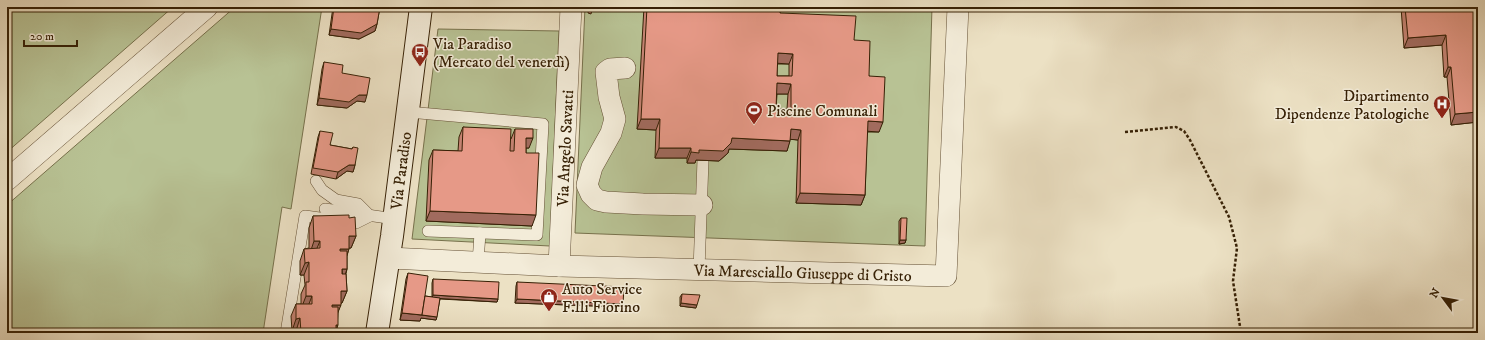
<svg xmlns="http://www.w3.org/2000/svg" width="1485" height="340" viewBox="0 0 1485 340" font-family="'IM FELL DW Pica',serif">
  <rect width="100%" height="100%" fill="#ece1c4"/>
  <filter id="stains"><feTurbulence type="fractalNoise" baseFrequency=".005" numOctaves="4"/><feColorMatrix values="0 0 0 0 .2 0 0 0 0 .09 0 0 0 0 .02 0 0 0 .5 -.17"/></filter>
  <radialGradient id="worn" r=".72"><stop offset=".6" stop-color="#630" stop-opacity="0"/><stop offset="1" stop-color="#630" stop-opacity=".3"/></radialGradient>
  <!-- green -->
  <g fill="#b8c294" stroke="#77714c">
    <polygon points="7,7 173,7 7,152"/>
    <polygon points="235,7 322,7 291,209 282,207 263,333 7,333 7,205"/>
    <polygon points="585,7 932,7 925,246 575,233"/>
    <polygon points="438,29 559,31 550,246 412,239"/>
  </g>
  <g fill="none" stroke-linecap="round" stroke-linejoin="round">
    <defs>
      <g id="lane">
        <polyline points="408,112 543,124 537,235 428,231"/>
        <polyline points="325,209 395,219"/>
        <polyline points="478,263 480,233"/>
        <polyline points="699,270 703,160"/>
        <polyline points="286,333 305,216 356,223 370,216 358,204 336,200 322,190 316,181"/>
      </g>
      <g id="street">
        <polyline points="625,68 610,69 606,72 609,97 615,119 611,133 592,167 587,185 591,194 597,200 606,202 643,204 702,205"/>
        <polyline points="7,180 207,7"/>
        <path id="s1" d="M 389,258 L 559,266 L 946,276 L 958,7"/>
        <path id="s2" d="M 559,266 L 571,7"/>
      </g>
      <g id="secondary">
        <path id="s3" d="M 377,333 L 392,236 L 421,7"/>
      </g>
    </defs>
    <!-- lane casing -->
    <use href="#lane" stroke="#645035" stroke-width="12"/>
    <!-- street casing -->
    <use href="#street" stroke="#645035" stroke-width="22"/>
    <!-- secondary casing -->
    <use href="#secondary" stroke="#362005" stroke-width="24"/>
    <!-- path -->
    <polyline stroke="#362005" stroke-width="2.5" stroke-dasharray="3 2" stroke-linecap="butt" points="1125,132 1176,127 1184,131 1190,140 1229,217 1237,248 1233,281 1241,333"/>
    <!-- lane -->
    <use href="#lane" stroke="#f3ecd9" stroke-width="11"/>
    <!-- street -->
    <use href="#street" stroke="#f3ecd9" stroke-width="21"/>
    <!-- secondary -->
    <use href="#secondary" stroke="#f3ecd9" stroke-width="22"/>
  </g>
  <!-- wall -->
  <g fill="#c68474" stroke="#362005" fill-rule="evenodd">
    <polygon points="333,7 380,7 377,24 375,31 359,39 329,35"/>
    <polygon points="589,7 592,7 592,10 591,14 588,13"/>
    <path d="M 644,7 L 780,7 L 780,13 L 854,40 L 869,76 L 879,132 L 867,132 L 865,195 L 861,205 L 796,203 L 798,140 L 790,139 L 787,151 L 729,149 L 728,153 L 719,161 L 696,160 L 695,163 L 687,163 L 687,158 L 655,158 L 656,130 L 637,129 ZM 777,64 L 789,64 L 789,76 L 777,76 ZM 777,94 L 788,94 L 787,109 L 776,109 Z"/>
    <polygon points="1401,7 1478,7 1478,122 1451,125 1447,77 1444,77 1442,45 1404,48"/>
    <polygon points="324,62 342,73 365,102 357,101 347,108 317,105 322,69"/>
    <polygon points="463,127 511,139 515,129 529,148 526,148 526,153 532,226 426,221 429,160 433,150 458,151 459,137"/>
    <polygon points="320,131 330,145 352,149 353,147 355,165 353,172 347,171 336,179 311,174 318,137"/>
    <polygon points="313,216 349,218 356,236 351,248 349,248 347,256 347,269 346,274 347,291 342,303 341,303 338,312 337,329 339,333 296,333 296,331 292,331 291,316 296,304 301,304 301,294 305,285 304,275 300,275 300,261 304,249 309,248 309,228"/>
    <polygon points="901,218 906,240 905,243 899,244 899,221"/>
    <polygon points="408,273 425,296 432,297 432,283 433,279 498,299 497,302 440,299 436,320 421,318 420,321 400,320 406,279"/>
    <polygon points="517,282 622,307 515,303 516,286"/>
    <polygon points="682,294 696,308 680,306 680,297"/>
  </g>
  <!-- shaded-wall -->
  <g fill="#a16b5e" stroke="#362005">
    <polygon points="377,24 375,31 359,39 329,35 331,29"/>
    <polygon points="1446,35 1442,45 1404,48 1408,38"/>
    <polygon points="778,53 793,54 789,64 774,63"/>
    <polygon points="1448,67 1451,67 1447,77 1444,77"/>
    <polygon points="777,83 791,84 788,94 773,94"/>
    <polygon points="359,95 367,95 365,102 357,101 347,108 317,105 319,98"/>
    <polygon points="1478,112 1478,122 1451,125 1455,114"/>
    <polygon points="641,119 660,119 656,130 637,129"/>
    <polygon points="868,121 883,122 879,132 864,131"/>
    <polygon points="791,129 801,130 798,140 787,139"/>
    <polygon points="526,138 533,138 529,148 523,148"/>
    <polygon points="732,138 790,141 787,151 729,149 728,153 719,161 696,160 695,163 687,163 691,152"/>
    <polygon points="659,148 691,148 687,158 655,158"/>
    <polygon points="349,165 355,165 353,172 347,171 336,179 338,172"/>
    <polygon points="800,193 865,195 861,205 796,203"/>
    <polygon points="430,211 536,215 532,226 426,221"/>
    <polygon points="349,236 356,236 351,248 345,248"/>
    <polygon points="900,240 906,240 905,243 899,244"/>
    <polygon points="314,241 320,241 315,253 310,253"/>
    <polygon points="340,249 349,249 345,261 336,262"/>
    <polygon points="309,262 304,275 300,275 305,263"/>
    <polygon points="342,269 347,269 343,281"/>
    <polygon points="341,291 347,291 342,303 336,304"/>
    <polygon points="433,295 498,299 497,302 432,298"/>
    <polygon points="306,296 312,296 307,309 301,309"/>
    <polygon points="517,299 623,304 622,307 515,303"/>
    <polygon points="681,303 697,305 696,308 680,306"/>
    <polygon points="332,305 341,305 336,317 327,317"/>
    <polygon points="402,313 421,315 437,317 436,320 421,318 420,321 400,320"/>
    <polygon points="300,318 296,331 292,331 296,319"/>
    <polygon points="336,325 338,325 335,333"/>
  </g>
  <!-- building -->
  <g fill="#e69987" stroke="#362005" fill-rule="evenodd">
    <polygon points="334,7 380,7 377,24 361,33 331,29"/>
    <polygon points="590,7 592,7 592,10 589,10"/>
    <path d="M 647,7 L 780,7 L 780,13 L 856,16 L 854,40 L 870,41 L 869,76 L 885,77 L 883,122 L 868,121 L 865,195 L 800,193 L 801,130 L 791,129 L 790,141 L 732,138 L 731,143 L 723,151 L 699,150 L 699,153 L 691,152 L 691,148 L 659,148 L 660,119 L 641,119 ZM 778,53 L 793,54 L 792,76 L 777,76 ZM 777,83 L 791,84 L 791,109 L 776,109 Z"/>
    <polygon points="1405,7 1478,7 1478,112 1455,114 1451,67 1448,67 1446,35 1408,38"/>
    <polygon points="324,62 343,65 342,73 370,78 367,95 359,95 349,102 319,98"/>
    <polygon points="463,127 511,129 510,151 514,151 515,129 533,129 533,138 526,138 526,153 539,153 536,215 430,211 433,150 462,151"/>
    <polygon points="320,131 333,133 330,145 352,149 353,147 358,148 355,165 349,165 338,172 313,168"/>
    <polygon points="349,215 349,218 355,217 356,236 349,236 349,249 340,249 340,251 347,251 347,269 342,269 342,274 346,274 347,291 341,291 341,305 332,305 332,307 338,307 338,325 336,325 336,329 339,329 339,333 301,333 300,318 296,319 296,304 312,304 312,296 306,296 306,282 309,282 309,262 305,263 304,249 320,248 320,241 314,241 313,216"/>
    <polygon points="901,218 907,218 906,240 900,240"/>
    <polygon points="408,273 428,276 422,315 402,313"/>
    <polygon points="433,279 499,282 498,299 433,295"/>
    <polygon points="517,282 624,287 623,304 517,299"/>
    <polygon points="682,294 700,295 697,305 681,303"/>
    <polygon points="425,296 440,298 437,317 422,315"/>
    <polygon points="400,330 449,331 449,333 399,333"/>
  </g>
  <!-- icons -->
  <defs>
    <symbol id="bus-pin" viewBox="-11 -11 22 30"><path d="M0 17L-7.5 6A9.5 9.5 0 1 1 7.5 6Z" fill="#8f2418" stroke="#f3ecd9"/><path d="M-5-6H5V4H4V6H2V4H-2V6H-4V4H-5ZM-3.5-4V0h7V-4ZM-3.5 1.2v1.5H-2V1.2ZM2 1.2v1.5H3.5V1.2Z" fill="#fff"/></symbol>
    <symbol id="hospital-pin" viewBox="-11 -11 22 30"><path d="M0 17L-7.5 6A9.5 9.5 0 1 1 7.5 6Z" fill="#8f2418" stroke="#f3ecd9"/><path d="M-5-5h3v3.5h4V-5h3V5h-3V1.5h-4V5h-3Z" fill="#fff"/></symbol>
    <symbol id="stadium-pin" viewBox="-11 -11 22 30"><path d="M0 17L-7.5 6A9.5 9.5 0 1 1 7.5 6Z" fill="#8f2418" stroke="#f3ecd9"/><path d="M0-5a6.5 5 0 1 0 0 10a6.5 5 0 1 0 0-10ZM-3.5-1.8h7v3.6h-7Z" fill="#fff"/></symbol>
    <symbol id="shop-pin" viewBox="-11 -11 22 30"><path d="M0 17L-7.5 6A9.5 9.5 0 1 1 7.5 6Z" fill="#8f2418" stroke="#f3ecd9"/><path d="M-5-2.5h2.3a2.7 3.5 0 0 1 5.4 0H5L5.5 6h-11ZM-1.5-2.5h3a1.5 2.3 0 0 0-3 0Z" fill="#fff"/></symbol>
  </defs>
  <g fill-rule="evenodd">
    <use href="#bus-pin" x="410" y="42" width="20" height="27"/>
    <use href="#hospital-pin" x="1432" y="94" width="20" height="27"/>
    <use href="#stadium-pin" x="744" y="100" width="20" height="27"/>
    <use href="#shop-pin" x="539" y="287" width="20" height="27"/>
  </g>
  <g text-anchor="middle" stroke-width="3" stroke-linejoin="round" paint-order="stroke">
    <!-- poi labels -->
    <g font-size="16" fill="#362005" stroke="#f3ecd9" text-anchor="start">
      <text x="433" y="49">Via Paradiso<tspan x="433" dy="18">(Mercato del venerdì)</tspan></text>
      <text x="1429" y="101" text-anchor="end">Dipartimento<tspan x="1429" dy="18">Dipendenze Patologiche</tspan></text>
      <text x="767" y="116">Piscine Comunali</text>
      <text x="562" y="294">Auto Service<tspan x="562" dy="18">F.lli Fiorino</tspan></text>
    </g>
    <!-- street labels -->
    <g font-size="16" fill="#362005" stroke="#f3ecd9">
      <text dy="6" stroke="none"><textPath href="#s2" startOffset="118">Via Angelo Savatti</textPath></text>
      <text dy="6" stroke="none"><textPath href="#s3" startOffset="164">Via Paradiso</textPath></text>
      <text dy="6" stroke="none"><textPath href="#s1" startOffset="414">Via Maresciallo Giuseppe di Cristo</textPath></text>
    </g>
  </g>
  <!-- margin -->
  <rect width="1485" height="340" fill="none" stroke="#ece1c4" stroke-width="24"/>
  <rect x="8" y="8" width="1469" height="324" fill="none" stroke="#362005" stroke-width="2"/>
  <rect x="12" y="12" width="1461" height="316" fill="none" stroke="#362005"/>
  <!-- north arrow -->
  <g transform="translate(1443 298) rotate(302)" stroke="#f3ecd9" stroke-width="3" paint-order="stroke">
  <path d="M0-3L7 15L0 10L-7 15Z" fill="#362005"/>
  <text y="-6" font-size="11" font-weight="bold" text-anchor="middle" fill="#362005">N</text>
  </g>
  <!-- scale -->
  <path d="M24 40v6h53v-6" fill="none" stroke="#362005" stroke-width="2"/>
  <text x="30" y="40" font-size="12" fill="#362005" stroke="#f3ecd9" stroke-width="3" paint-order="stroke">20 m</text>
  <rect width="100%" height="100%" filter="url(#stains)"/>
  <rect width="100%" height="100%" fill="url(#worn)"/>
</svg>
